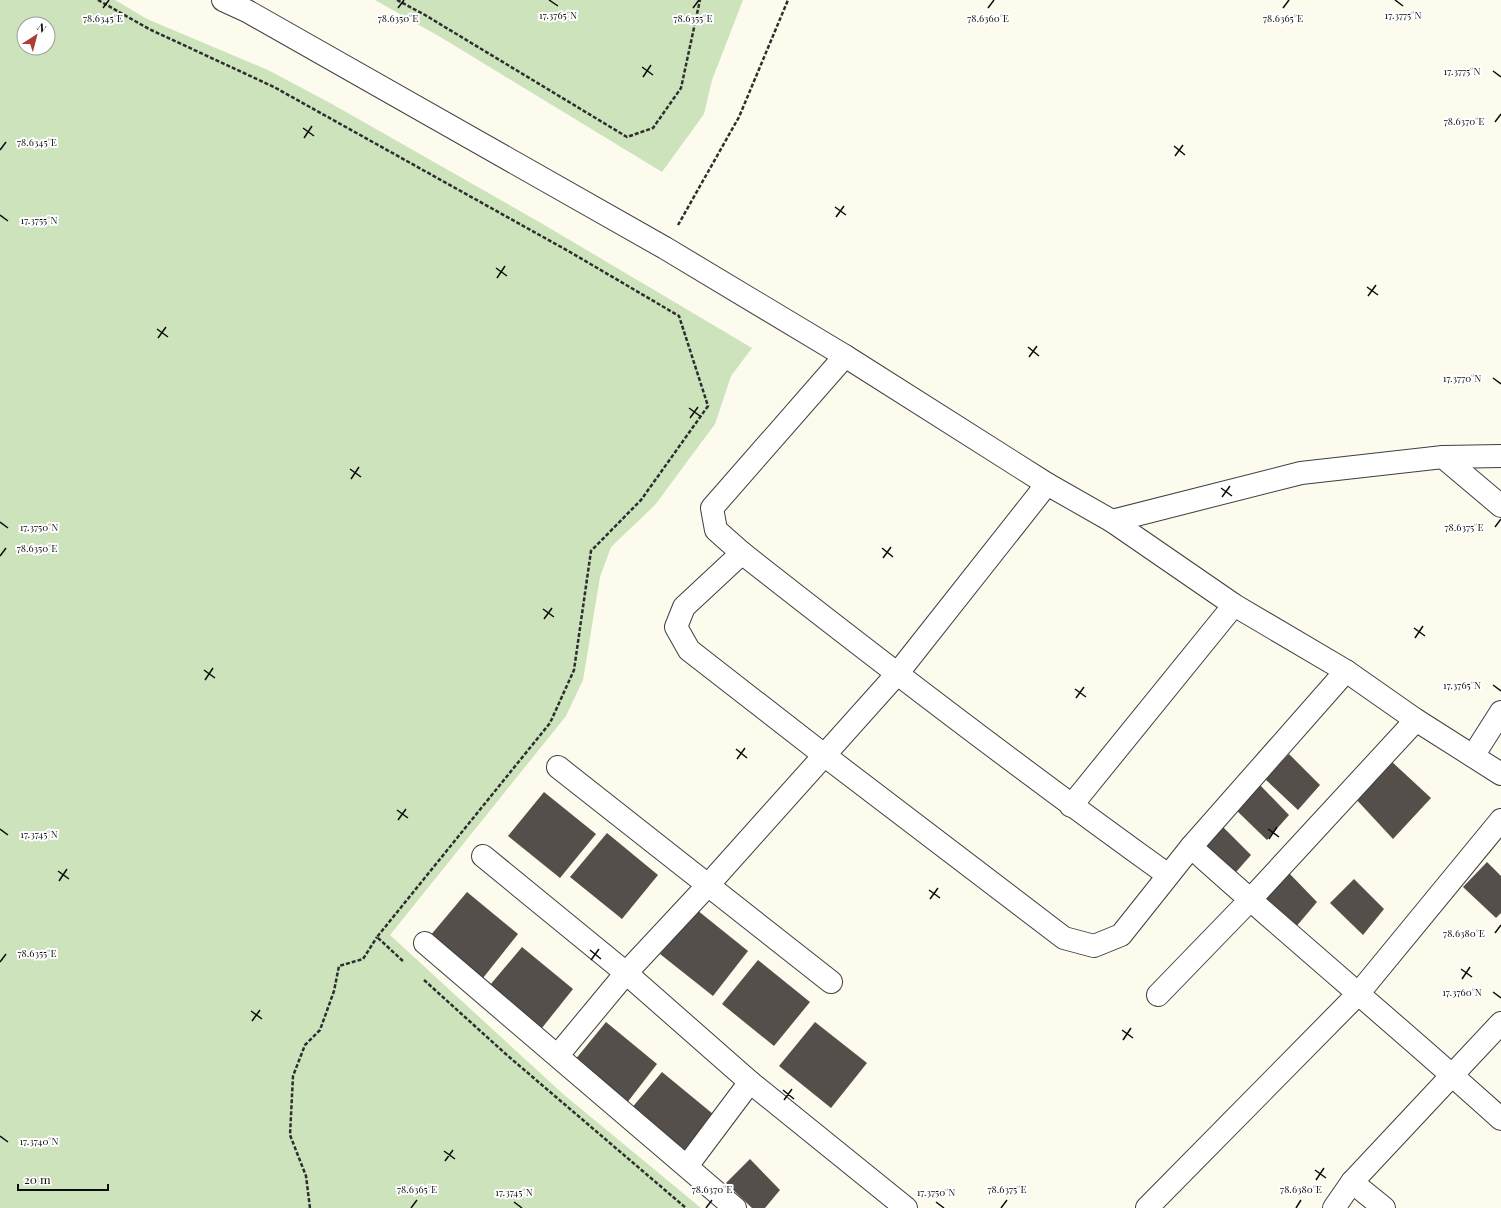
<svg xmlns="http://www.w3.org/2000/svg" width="1501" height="1208" viewBox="0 0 1501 1208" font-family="'Playfair Display',serif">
  <rect width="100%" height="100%" fill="#fdfbee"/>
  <!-- green -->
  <g fill="#cce3bc" fill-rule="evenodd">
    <path d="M 0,0 L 115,0 L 147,19 L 268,70 L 332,104 L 541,223 L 752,348 L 731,376 L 715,424 L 655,505 L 611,547 L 600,577 L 583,680 L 566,716 L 390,935 L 563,1094 L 701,1208 L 0,1208 ZM 24,24 L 48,24 L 48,48 L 24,48 Z"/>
    <polygon points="375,0 743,0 712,80 704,114 662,172 442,38"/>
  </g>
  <!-- building -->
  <g fill="#544f4a">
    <polygon points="1289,754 1320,785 1298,810 1265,779"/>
    <polygon points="1391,761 1431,798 1393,839 1354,797"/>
    <polygon points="1259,784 1289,815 1267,840 1235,809"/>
    <polygon points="544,792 596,834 560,878 508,836"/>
    <polygon points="1220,824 1251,855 1229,880 1196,849"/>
    <polygon points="607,833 658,875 622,919 570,877"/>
    <polygon points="1487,862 1501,876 1501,913 1496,918 1463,887"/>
    <polygon points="1287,871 1317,902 1295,928 1262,896"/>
    <polygon points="1354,879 1384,909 1363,935 1330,903"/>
    <polygon points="467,892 518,934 483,978 430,936"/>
    <polygon points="697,910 748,951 713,996 660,954"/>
    <polygon points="522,947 573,989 538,1033 485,991"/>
    <polygon points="758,960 810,1002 774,1046 722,1004"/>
    <polygon points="606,1022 657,1064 623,1108 570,1066"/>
    <polygon points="815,1022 867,1063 831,1108 779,1066"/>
    <polygon points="662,1072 713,1114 678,1158 625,1116"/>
    <polygon points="750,1159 780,1190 765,1208 752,1208 726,1183"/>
  </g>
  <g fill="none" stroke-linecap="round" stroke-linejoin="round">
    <defs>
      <g id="minor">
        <polyline points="845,356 712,508 716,530 742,553 684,607 676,627 689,650 824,755 1064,938 1094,946 1121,935 1191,847 1346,671"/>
        <polyline points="1443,457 1501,506"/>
        <polyline points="1112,521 1301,473 1443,457 1501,456"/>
        <path d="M 742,553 C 882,663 1023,771 1168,875"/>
        <polyline points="1473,756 1501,712"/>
        <polyline points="558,767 831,982"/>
        <polyline points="1071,806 1234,605"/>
        <path d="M 1191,847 C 1293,939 1399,1027 1501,1119"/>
        <polyline points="483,856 626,973 750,1082 906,1208"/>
        <polyline points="425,943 735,1208"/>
        <polyline points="1158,995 1250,900 1416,720"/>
        <polyline points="558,1055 626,973 709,884 897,674 1047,484"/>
        <polyline points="687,1166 750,1082"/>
        <polyline points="1352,1182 1384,1208"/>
        <polyline points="1147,1208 1358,994 1501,820"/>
        <polyline points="1334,1208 1352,1182 1501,1023"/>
      </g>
      <polyline id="tertiary" points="223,0 247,11 665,248 845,356 1047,484 1112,521 1234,605 1346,671 1416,720 1501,774"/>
    </defs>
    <!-- minor casing -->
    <use href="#minor" stroke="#3f3f3f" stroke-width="24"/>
    <!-- tertiary casing -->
    <use href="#tertiary" stroke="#3f3f3f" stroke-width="24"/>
    <!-- path -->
    <g stroke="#2e2e2e" stroke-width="2.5" stroke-dasharray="4 2" stroke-linecap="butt">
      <polyline points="98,0 149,29 274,87 570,252 679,316 708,406 641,500 591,551 574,670 550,723 377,937 404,962"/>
      <polyline points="397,0 425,15 627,137 653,128 681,88 700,0"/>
      <polyline points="678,225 739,117 788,0"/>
      <polyline points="424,980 508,1056 686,1208"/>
      <polyline points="310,1208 306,1176 290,1135 293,1076 305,1045 320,1030 334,991 339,966 363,959 377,937"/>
    </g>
    <!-- minor -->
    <use href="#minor" stroke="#fff" stroke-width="22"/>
    <!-- tertiary -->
    <use href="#tertiary" stroke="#fff" stroke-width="22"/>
  </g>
  <!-- ticks -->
  <path fill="none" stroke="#0c0c0c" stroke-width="1.5" d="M 549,0 L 558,6M 1395,0 L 1403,6M 103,8 L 109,0M 398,8 L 404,0M 693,8 L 699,0M 988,8 L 994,0M 1283,8 L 1289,0M 642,67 L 653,75M 1493,71 L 1501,77M 643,77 L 651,65M 1495,122 L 1501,114M 303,128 L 314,136M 304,138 L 312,126M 1174,146 L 1185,155M 0,150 L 6,142M 1175,156 L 1183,145M 835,207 L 846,215M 0,215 L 8,221M 836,217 L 844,206M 496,268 L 507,276M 497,278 L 505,266M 1367,287 L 1378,295M 1368,296 L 1376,285M 157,329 L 168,337M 158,338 L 166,327M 1028,347 L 1039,356M 1029,357 L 1037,346M 1493,378 L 1501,384M 689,408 L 700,416M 690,418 L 698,407M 350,469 L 361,477M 351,479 L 359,467M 1221,488 L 1232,496M 1222,497 L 1230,486M 0,522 L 8,528M 1495,527 L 1501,519M 882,548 L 893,557M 0,556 L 6,548M 883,558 L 891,547M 543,609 L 554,617M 544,619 L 552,608M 1414,628 L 1425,636M 1415,638 L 1423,626M 204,670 L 215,678M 205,680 L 213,668M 1493,685 L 1501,691M 1075,689 L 1086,697M 1076,698 L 1084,687M 736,749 L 747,758M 737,759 L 745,748M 397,810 L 408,818M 398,820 L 406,809M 0,829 L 8,835M 1268,829 L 1279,837M 1269,839 L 1277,827M 58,871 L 69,879M 59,881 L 67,869M 929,890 L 940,898M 930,899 L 938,888M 1495,933 L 1501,925M 590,950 L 601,959M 591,960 L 599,949M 0,962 L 6,954M 1461,969 L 1472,977M 1462,979 L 1470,967M 1493,992 L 1501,998M 251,1011 L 262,1019M 252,1021 L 260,1010M 1122,1030 L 1133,1038M 1123,1040 L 1131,1028M 783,1090 L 794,1099M 784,1100 L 792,1089M 0,1136 L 8,1142M 444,1151 L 455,1159M 445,1161 L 453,1150M 1315,1170 L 1326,1178M 1316,1180 L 1324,1168M 514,1202 L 522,1208M 936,1202 L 944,1208M 411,1208 L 417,1200M 706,1208 L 712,1200M 1001,1208 L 1007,1200M 1296,1208 L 1301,1200"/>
  <g font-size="10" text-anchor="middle" fill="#0c0c0c" stroke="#fff" stroke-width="4" stroke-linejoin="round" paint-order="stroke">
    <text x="1403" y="19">17.3775°N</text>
    <text x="558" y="19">17.3765°N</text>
    <text x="103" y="22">78.6345°E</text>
    <text x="398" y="22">78.6350°E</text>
    <text x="693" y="22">78.6355°E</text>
    <text x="988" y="22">78.6360°E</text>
    <text x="1283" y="22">78.6365°E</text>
    <text x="1462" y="75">17.3775°N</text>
    <text x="1464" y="125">78.6370°E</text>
    <text x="37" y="146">78.6345°E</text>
    <text x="39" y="224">17.3755°N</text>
    <text x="1462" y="382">17.3770°N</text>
    <text x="1464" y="531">78.6375°E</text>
    <text x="39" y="531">17.3750°N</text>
    <text x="37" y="552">78.6350°E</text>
    <text x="1462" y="689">17.3765°N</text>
    <text x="39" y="838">17.3745°N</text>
    <text x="1464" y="937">78.6380°E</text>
    <text x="37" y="957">78.6355°E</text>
    <text x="1462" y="996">17.3760°N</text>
    <text x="39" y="1145">17.3740°N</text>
    <text x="417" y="1193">78.6365°E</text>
    <text x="712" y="1193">78.6370°E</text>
    <text x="1007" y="1193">78.6375°E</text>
    <text x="1301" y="1193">78.6380°E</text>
    <text x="514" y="1196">17.3745°N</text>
    <text x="936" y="1196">17.3750°N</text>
  </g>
  <!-- north arrow -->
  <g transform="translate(36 36) rotate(36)"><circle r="19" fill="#ffffff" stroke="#9e9e9e"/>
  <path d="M0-3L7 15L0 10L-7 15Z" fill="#ab3d36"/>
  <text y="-6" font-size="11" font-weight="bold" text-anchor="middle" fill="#0c0c0c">N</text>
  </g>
  <!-- scale -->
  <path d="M18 1184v6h90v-6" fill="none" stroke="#0c0c0c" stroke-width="2"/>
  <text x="24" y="1184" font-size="12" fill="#0c0c0c" stroke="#ffffff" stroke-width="3" paint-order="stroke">20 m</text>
</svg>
